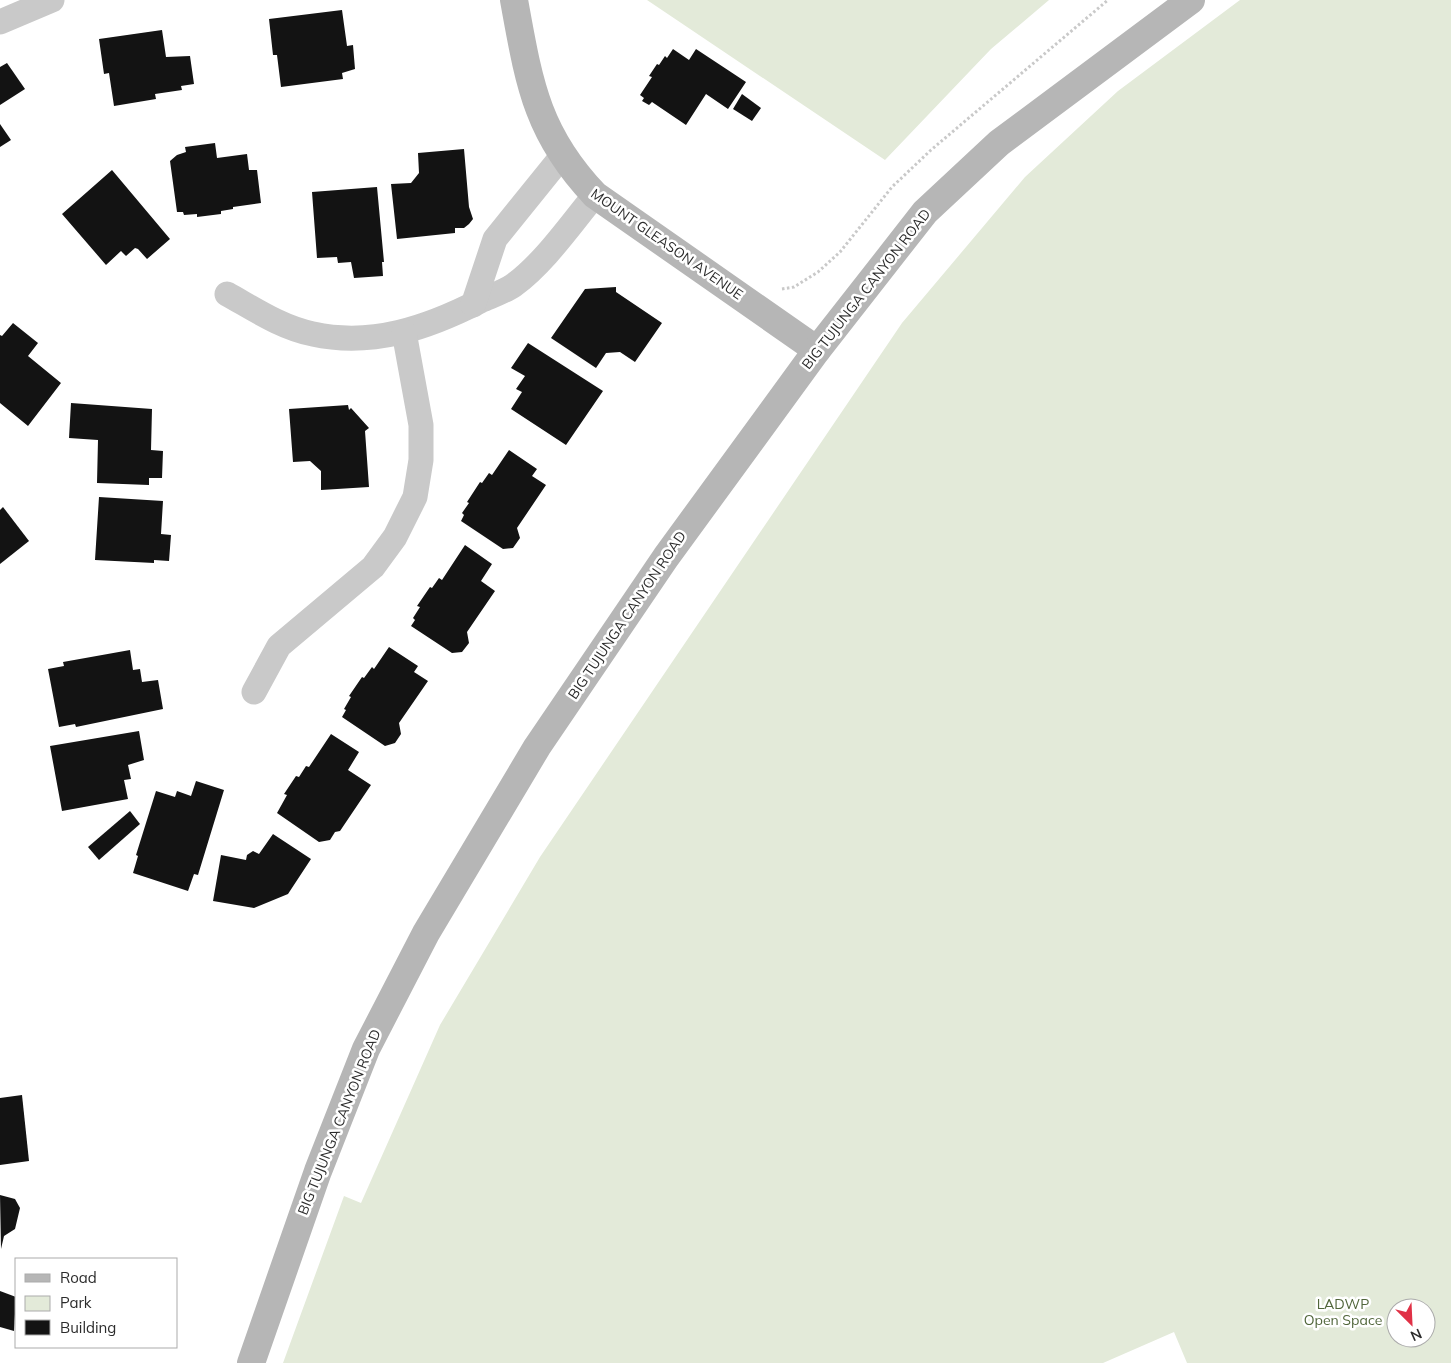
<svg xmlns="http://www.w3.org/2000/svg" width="1451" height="1363" viewBox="0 0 1451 1363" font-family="Mulish,sans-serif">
  <rect width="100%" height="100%" fill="#fff"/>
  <!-- green -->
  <g fill="#e3ead9" fill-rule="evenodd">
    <polygon points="647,0 1049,0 991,49 885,160"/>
    <path d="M 1240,0 L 1451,0 L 1451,1363 L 1187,1363 L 1174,1332 L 1103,1363 L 283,1363 L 344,1196 L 361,1203 L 440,1025 L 540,857 L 902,323 L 1025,177 L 1118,91 ZM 1396,1308 L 1426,1308 L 1426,1338 L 1396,1338 Z"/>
  </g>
  <!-- building -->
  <g fill="#131313">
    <polygon points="342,10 347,46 353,45 355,69 342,73 343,79 281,87 277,55 273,55 269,19"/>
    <polygon points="162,30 166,57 190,56 194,84 181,86 182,90 155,94 156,99 114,106 109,73 104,74 99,39"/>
    <polygon points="673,49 689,60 696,49 746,82 728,109 706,94 686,125 652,102 649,105 642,101 644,98 640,95 652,77 649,76 657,64 659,65 665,56 667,58"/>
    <polygon points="7,63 25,89 0,105 0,67"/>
    <polygon points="742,94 761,108 752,121 733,109"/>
    <polygon points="0,124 11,140 0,147"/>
    <polygon points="215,143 217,158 247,154 249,170 257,170 261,203 233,207 233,209 221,211 221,214 197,217 197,214 184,215 183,212 177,212 170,161 177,155 186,152 185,147"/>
    <polygon points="464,149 469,207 473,219 469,224 464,228 455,228 455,233 397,239 391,184 411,183 419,173 418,153"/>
    <polygon points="112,170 170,239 147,259 138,249 135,248 126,256 121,251 106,265 62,214"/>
    <polygon points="377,187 384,262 382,262 383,276 354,278 351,262 338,263 337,257 317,258 312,192"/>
    <polygon points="616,287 616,292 662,323 635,362 620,352 606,353 596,368 551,338 585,289"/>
    <polygon points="13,323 38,343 28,356 61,383 28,426 0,403 0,335 2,336"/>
    <polygon points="528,343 603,391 566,445 511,409 522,392 516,389 525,376 511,368"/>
    <polygon points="71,403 152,409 151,450 163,451 162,478 149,478 149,485 97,483 98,440 69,438"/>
    <polygon points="348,405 349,410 351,408 369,428 365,431 369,487 321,490 321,471 310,461 293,462 289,409"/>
    <polygon points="509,450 537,469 532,476 546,485 517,528 520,538 513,548 503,549 461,521 464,515 462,513 469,503 467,502 480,482 482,483 489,473 492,475"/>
    <polygon points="99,497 163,501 161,534 171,535 169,561 154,560 154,563 95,560"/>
    <polygon points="3,507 29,541 0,564 0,510"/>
    <polygon points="465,545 492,564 481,581 495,591 467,632 469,643 462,652 452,653 411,626 415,620 413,618 420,607 417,606 430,587 432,588 439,578 442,580"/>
    <polygon points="389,647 418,666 414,672 428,681 399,723 401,734 395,743 385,746 342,717 346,710 344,709 351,697 349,696 362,677 364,678 372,667 374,669"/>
    <polygon points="130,650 133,670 140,669 142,682 158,680 163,709 76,727 75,724 59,727 48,669 64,666 63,662"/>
    <polygon points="139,731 144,760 128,765 131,779 124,780 128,799 62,811 50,746"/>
    <polygon points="331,734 359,752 348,770 371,785 340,831 335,832 330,840 319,842 277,813 287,795 284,794 296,776 299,777 306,766 309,767"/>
    <polygon points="196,781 224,790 198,875 194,874 188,891 133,873 138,856 136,855 156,791 175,797 177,791 191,796"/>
    <polygon points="130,811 140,824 99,860 88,847"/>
    <polygon points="273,834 311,859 288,894 254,908 213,901 221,855 246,860 247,855 253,851 259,854"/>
    <polygon points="22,1095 29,1161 0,1165 0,1098"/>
    <polygon points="0,1195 15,1199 20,1208 15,1229 4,1236 1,1249"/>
    <polygon points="0,1291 16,1297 14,1331 0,1327"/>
  </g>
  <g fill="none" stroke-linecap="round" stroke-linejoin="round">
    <!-- path -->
    <polyline stroke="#c9c9c9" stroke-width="3" stroke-dasharray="2.5 2.5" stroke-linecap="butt" points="782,289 794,287 818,272 840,252 892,187 931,150 1108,0"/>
    <!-- street -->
    <g stroke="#c9c9c9" stroke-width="25">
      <polyline points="0,22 52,0"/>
      <path d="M 227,294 C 254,309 282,328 313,334 C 372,347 427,328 480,301 C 491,296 504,292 514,285 C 545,262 570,225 595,195"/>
      <polyline points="473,305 495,239 562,156"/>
      <polyline points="254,692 279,646 373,567 395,537 415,497 421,460 421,425 404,332"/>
    </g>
    <!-- secondary -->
    <g stroke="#b6b6b6" stroke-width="28">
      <path d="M 514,0 C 529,82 536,133 595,195 L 817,350"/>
      <polyline points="251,1363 318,1171 366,1049 426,933 537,747 666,557 817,350 925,212 999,143 1191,0"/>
    </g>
  </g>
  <g text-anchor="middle" stroke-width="5" stroke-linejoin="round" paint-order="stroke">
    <!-- street labels -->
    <g font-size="14" fill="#2c2c2c" stroke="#fff">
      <text transform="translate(667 244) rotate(35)" y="5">MOUNT GLEASON AVENUE</text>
      <text transform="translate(866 289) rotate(-52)" y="5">BIG TUJUNGA CANYON ROAD</text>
      <text transform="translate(627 615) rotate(-56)" y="5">BIG TUJUNGA CANYON ROAD</text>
      <text transform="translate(339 1122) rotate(-68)" y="5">BIG TUJUNGA CANYON ROAD</text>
    </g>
    <!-- park labels -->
    <g font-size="14" fill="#51663b" stroke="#fff">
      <text x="1343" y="1309">LADWP<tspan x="1343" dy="16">Open Space</tspan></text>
    </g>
  </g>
  <!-- legend -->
  <rect x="15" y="1258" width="162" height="90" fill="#ffffff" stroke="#ababab"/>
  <rect x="25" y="1274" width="25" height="8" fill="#b6b6b6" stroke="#ababab"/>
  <text x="60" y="1283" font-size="15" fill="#2c2c2c">Road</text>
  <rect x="25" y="1296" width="25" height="15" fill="#e3ead9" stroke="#ababab"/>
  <text x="60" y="1308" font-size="15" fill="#2c2c2c">Park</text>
  <rect x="25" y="1320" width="25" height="15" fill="#131313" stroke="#ababab"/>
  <text x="60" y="1333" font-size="15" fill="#2c2c2c">Building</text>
  <!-- north arrow -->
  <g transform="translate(1411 1323) rotate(156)"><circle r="24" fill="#ffffff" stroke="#ababab"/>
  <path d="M0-4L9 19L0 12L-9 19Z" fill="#e03146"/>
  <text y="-8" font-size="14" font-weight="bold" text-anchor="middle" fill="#2c2c2c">N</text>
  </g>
</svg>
